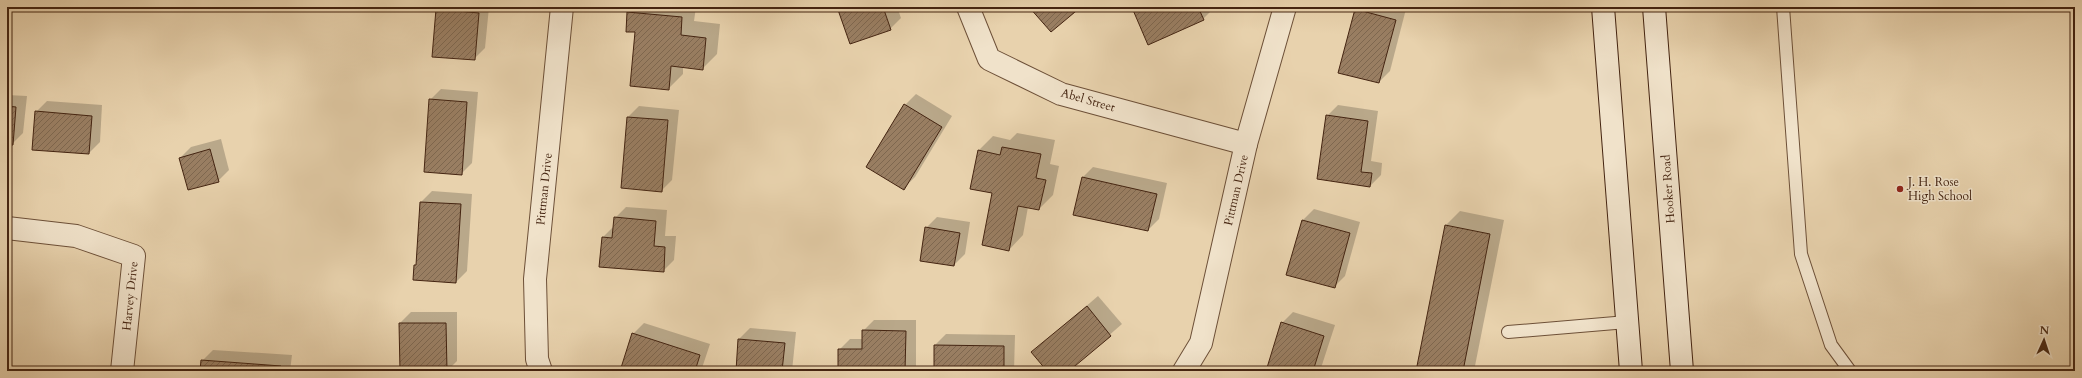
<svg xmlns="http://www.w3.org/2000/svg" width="2082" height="378" viewBox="0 0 2082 378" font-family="Cardo,serif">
  <defs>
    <pattern id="building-hatch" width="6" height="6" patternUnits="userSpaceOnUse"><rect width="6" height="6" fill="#997e62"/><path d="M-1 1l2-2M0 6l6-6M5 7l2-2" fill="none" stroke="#7e674f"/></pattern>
  </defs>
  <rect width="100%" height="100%" fill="#e8d2ad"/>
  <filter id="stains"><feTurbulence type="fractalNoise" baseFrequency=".005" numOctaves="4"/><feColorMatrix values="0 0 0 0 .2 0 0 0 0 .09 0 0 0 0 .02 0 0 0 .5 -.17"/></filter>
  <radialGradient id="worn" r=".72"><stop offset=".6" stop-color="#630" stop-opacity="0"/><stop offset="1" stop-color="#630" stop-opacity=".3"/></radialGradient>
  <!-- shadow -->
  <g fill="#0003">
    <polygon points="440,7 489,7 485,48 474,59 437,10"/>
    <polygon points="634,7 696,7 694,21 720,24 717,54 703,68 683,67 683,74 668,89 636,31 628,12"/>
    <polygon points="838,7 897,7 901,18 890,29"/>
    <polygon points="1137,7 1214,7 1214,8 1203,19 1134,10"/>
    <polygon points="1359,7 1398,7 1406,9 1390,71 1379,82 1356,10"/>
    <polygon points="441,89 478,92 472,163 461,174 430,100"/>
    <polygon points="916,94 952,116 915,177 904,188 905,105"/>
    <polygon points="7,95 27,96 23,133 12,144 7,144"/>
    <polygon points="47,101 102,105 100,142 89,153 36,112"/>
    <polygon points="1338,105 1378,111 1371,161 1382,163 1381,175 1370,186 1318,178 1327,116"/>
    <polygon points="639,106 679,110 672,180 661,191 628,117"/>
    <polygon points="1017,133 1055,140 1050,164 1059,166 1053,195 1039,209 1028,207 1023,235 1009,250 994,193 978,151 993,136 1010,140"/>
    <polygon points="221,139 229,170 218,181 180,158 191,147"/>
    <polygon points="1093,167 1167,183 1159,219 1148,230 1082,178"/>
    <polygon points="432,191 472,194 467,271 456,282 415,266 417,264 421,202"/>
    <polygon points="626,207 667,210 665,236 676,236 674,260 663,271 603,237 614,226 615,218"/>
    <polygon points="1314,209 1360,222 1345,276 1334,287 1303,220"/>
    <polygon points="1460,211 1504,220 1474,371 1417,371 1446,225"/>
    <polygon points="937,217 970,222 965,254 954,265 926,228"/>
    <polygon points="1098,296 1122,324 1068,371 1048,371 1033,352"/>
    <polygon points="411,312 457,312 457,361 447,371 401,371 400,323"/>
    <polygon points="1293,312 1335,325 1320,371 1267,371 1282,323"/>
    <polygon points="874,320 916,320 916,371 839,371 839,350 850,339 863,339 863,331"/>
    <polygon points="644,323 710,344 701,371 621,371 633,334"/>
    <polygon points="750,328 796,332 792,371 737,371 739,339"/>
    <polygon points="946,334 1015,335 1014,371 935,371 935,345"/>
    <polygon points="213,350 292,355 290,371 201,371 202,361"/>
  </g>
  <!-- building -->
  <g fill="url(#building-hatch)" stroke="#442411">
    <polygon points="837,7 883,7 891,30 850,44"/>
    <polygon points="1029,7 1081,7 1051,32"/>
    <polygon points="1139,7 1198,7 1204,20 1148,45 1133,10"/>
    <polygon points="436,9 479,13 475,60 432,57"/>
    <polygon points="1355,9 1396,20 1379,83 1338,73"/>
    <polygon points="627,12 682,17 681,35 706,38 703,70 671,66 669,90 630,86 635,32 626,32"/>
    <polygon points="429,99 467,102 462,175 424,172"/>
    <polygon points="904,104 942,127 904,190 866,167"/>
    <polygon points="7,106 16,107 13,145 7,145"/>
    <polygon points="35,111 92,116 89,154 32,150"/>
    <polygon points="1326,115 1368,121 1361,172 1372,173 1370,187 1317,179"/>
    <polygon points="627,117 668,120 662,192 621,188"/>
    <polygon points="1002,147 1041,154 1036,178 1046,180 1039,210 1018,206 1009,251 982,245 992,193 970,189 978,150 1000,155"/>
    <polygon points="210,149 219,182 188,190 179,158"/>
    <polygon points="1082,177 1157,194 1148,231 1073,215"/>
    <polygon points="420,202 461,204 456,283 413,280 414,265 416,265"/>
    <polygon points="614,217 656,221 654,246 665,247 664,272 599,267 602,237 612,238"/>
    <polygon points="1302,220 1350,233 1335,288 1286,275"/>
    <polygon points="1445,225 1490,234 1463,371 1416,371"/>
    <polygon points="925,227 960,233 954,266 920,261"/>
    <polygon points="1087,306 1111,336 1069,371 1047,371 1031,352"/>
    <polygon points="1281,322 1324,336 1313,371 1266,371"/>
    <polygon points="399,323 446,323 447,371 400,371"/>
    <polygon points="862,330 906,331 905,371 838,371 838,349 862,349"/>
    <polygon points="632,333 700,355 695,371 620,371"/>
    <polygon points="738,339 785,343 782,371 736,371"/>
    <polygon points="934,345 1004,346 1004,371 934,371"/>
    <polygon points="201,360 281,366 281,371 200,371"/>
  </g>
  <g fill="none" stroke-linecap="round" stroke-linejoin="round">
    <defs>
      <g id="lane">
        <polyline points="1783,7 1801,254 1831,345 1850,371"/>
        <polyline points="1508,332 1627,322"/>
      </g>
      <g id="street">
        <polyline points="968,7 989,59 1061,94 1246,144"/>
        <polyline points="7,228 76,236 134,256 122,371"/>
        <polyline points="541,371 537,359 535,279 562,7"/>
        <polyline points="1184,371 1201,343 1246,144 1285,7"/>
      </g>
      <g id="secondary">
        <polyline points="1603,7 1631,371"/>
        <polyline points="1654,7 1682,371"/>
      </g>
    </defs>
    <!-- lane casing -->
    <use href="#lane" stroke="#6d5038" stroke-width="14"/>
    <!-- street casing -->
    <use href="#street" stroke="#6d5038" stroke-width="24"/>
    <!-- secondary casing -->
    <use href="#secondary" stroke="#442411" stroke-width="24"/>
    <!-- lane -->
    <use href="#lane" stroke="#f0e2ca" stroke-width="12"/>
    <!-- street -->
    <use href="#street" stroke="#f0e2ca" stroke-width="22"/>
    <!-- secondary -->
    <use href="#secondary" stroke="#f0e2ca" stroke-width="22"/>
  </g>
  <!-- markers -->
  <circle fill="#8f2418" stroke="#f0e2ca" stroke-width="1.5" cx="1900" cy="189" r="4"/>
  <g text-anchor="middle" stroke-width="3" stroke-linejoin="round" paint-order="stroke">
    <!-- street labels -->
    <g font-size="12" fill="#442411" stroke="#f0e2ca">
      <text transform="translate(1088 100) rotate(16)" y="4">Abel Street</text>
      <text transform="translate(544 189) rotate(-84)" y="4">Pittman Drive</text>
      <text transform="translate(1668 189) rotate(-94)" y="4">Hooker Road</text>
      <text transform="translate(1236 190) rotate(-77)" y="4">Pittman Drive</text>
      <text transform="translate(130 296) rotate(-84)" y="4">Harvey Drive</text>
    </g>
    <!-- poi labels -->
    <g font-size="12" fill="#442411" stroke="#f0e2ca" text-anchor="start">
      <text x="1908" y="186">J. H. Rose<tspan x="1908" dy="14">High School</tspan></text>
    </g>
  </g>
  <!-- margin -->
  <rect width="2082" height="378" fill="none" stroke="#e8d2ad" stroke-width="24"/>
  <rect x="8" y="8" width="2066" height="362" fill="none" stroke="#442411" stroke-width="2"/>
  <rect x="12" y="12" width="2058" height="354" fill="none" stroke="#442411"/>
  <!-- north arrow -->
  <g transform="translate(2044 340) rotate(3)" stroke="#f0e2ca" stroke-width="3" paint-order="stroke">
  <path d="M0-3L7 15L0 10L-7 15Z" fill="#442411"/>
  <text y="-6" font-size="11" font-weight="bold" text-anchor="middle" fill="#442411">N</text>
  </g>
  <rect width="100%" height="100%" filter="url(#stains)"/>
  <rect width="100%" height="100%" fill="url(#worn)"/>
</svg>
